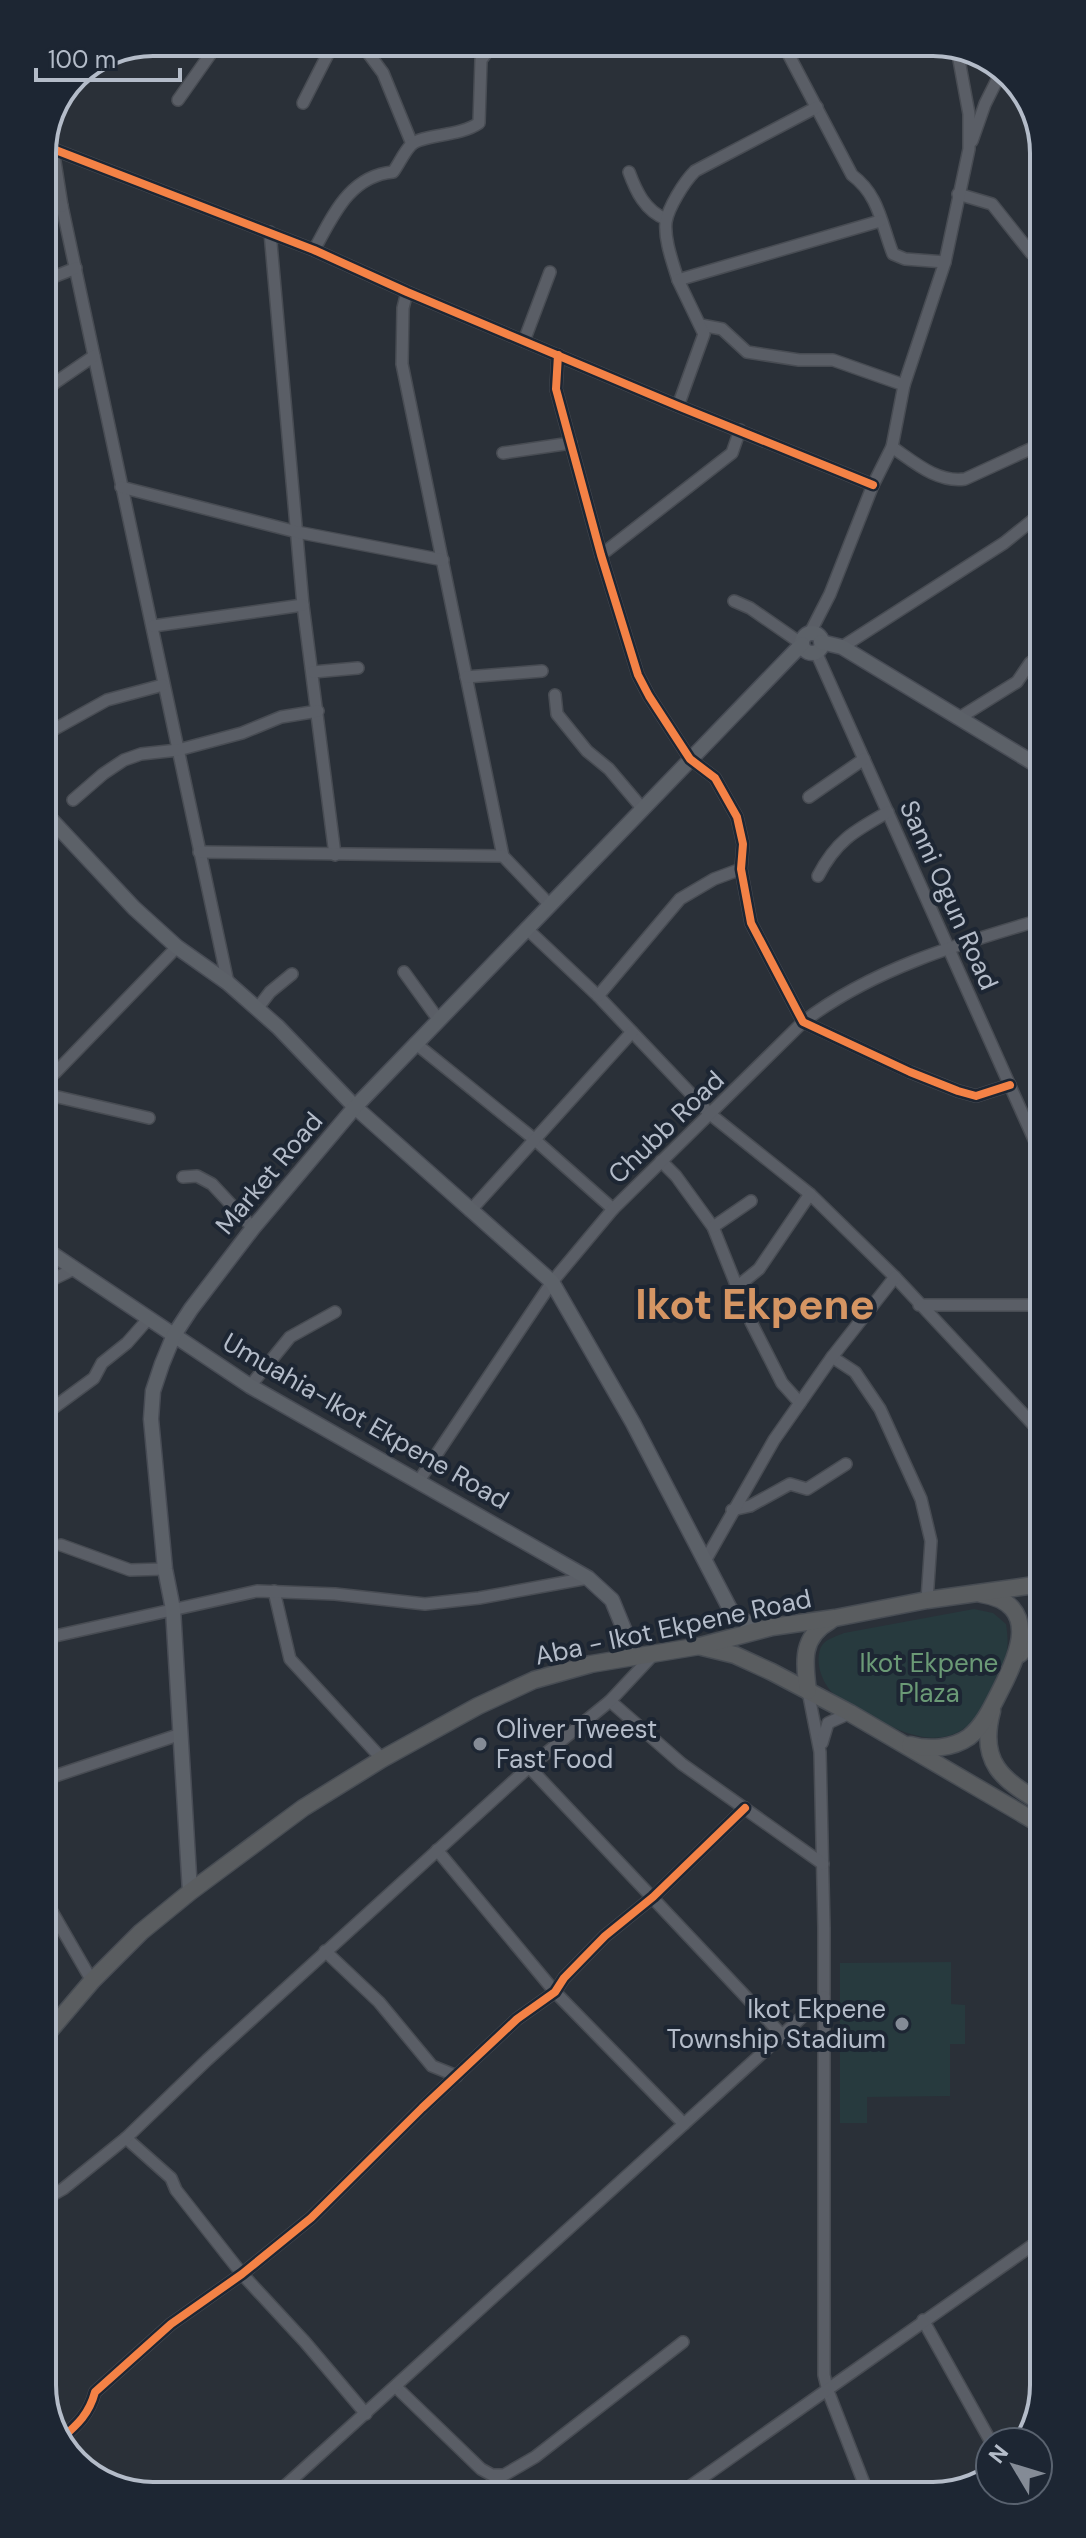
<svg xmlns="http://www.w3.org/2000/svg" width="1086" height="2538" viewBox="0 0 1086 2538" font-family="'DM Sans',sans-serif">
  <rect width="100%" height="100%" fill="#2a3038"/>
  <!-- green -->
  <g fill="#273a3e">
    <path d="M 974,1609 L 993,1613 L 1006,1624 C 1011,1656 1004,1666 989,1694 C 985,1702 981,1714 974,1720 C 933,1763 875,1717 835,1695 C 823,1685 814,1663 821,1647 C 825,1639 837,1636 844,1633 Z"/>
    <polygon points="951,1962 951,2004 965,2005 965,2044 950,2044 950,2096 867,2097 867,2123 840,2123 840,1963"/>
  </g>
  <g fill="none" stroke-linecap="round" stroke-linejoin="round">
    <defs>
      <g id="minor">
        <polyline points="360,42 383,73 412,144"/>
        <path d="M 782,42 L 852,175 C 879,195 881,223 893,254 L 905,259 L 945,262"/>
        <polyline points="178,100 219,42"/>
        <polyline points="303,103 334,42"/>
        <polyline points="50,130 62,206 228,983"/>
        <polyline points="972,141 985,104 1003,68"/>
        <polyline points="53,149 314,250 407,292 678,406 873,485"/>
        <path d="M 629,172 C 636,191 645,211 666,219"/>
        <polyline points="958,194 992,204 1031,253 1039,258"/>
        <polyline points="42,207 62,206"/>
        <polyline points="270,232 303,605 335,855"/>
        <path d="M 314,250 C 333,216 349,176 393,172 C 399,164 404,152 411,145 C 422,134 459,137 479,123 L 481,60 L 493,44"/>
        <path d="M 678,280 C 673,263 664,240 666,222 C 668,208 684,182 695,171 L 817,107"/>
        <polyline points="43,281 76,268"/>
        <polyline points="407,292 403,308 402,364 503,856 549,904"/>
        <polyline points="701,325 722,329 747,352 799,360 833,360 904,385"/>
        <polyline points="524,341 550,272"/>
        <polyline points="558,355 556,389 601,555 638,675 649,696 690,759 715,778 737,817 743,844 741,869 751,923 803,1022 910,1072 958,1091 976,1096 1010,1085"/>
        <polyline points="43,391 94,356"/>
        <polyline points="678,406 704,334 678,280 880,221"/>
        <path d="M 892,447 C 914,462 937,483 965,479 L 1039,445"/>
        <polyline points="503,453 571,443"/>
        <polyline points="121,487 297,532 443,560"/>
        <polyline points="601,555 732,453 740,430"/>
        <polyline points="734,601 750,608 802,644"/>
        <polyline points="153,626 303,605"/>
        <polyline points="810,633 830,594 873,485 892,447 904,385 945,262 969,149 969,114 957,49"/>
        <polyline points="842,647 1004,543 1039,515"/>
        <polyline points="816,652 1041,1155"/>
        <polyline points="313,672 358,668"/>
        <polyline points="466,677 542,671"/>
        <polyline points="555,695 557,714 587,751 609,769 642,808"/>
        <polyline points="959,718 1017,682 1030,663 1040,655"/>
        <polyline points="44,735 107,700 163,685"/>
        <polyline points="809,797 864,759"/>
        <polyline points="73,800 103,774 124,760 141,754 178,750 242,733 281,717 318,711"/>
        <polyline points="44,837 56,824"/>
        <polyline points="199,852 503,856"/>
        <path d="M 818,876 C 836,841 854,831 888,812"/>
        <polyline points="526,928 598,996 710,1114 810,1194 895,1277 1042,1434"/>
        <polyline points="404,972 438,1019"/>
        <polyline points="598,996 680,899 714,879 741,869"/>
        <polyline points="257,1009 270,992 292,974"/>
        <polyline points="415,1043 534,1139 613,1209"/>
        <polyline points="44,1078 55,1073 177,947"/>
        <polyline points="45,1094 149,1118"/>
        <polyline points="661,1161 676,1176 713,1227 751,1322 782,1383 800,1403"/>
        <polyline points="183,1177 197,1176 212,1184 253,1228"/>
        <polyline points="470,1211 632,1032"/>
        <polyline points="713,1227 751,1201"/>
        <polyline points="45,1283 74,1269"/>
        <polyline points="738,1286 759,1269 810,1194"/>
        <polyline points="919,1305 1041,1305"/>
        <polyline points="832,1357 855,1372 880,1409 921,1499 931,1541 927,1600"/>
        <polyline points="250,1386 290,1337 335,1312"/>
        <polyline points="45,1414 94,1378 102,1363 127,1343 149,1318"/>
        <path d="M 418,1482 L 552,1282 L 613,1209 L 803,1022 C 872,969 958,944 1040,920"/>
        <polyline points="732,1510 750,1506 790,1484 807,1489 846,1464"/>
        <polyline points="61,1545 130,1570 165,1569"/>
        <polyline points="705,1561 774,1440 832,1357 895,1277"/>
        <polyline points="274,1591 290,1659 382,1759"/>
        <polyline points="46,1638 257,1591 335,1594 425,1604 479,1598 588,1578"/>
        <polyline points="808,1691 820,1752 824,1928 824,2375 828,2391 867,2491"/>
        <polyline points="610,1701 682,1764 823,1864"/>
        <polyline points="822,1743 828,1723 850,1713"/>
        <polyline points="529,1767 782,2035"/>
        <polyline points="46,1779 181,1734"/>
        <polyline points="437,1850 555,1992 684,2124"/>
        <polyline points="47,1903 92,1981"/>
        <polyline points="325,1951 379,2002 432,2066 457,2076"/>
        <polyline points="126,2138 171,2178 176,2190 242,2274 305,2342 366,2414"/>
        <polyline points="47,2198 63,2189 126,2138 207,2060 529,1767 610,1701 653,1655"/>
        <polyline points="923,2320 991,2442"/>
        <polyline points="396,2387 481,2469 492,2475 504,2475 535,2457 683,2342"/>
        <path d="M 61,2439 C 78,2424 89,2414 95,2392 L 171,2324 L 242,2274 L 311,2218 L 422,2108 L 517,2019 L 555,1992 L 564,1978 L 605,1936 L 653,1897 L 745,1808"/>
        <polyline points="682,2492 1044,2237"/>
        <polyline points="275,2495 824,1997"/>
      </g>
      <g id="major">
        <circle cx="812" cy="643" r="10"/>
        <polyline points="821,642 842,647 1040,767"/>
        <polyline points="44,812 134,908 177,947 228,983 278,1027 355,1107 552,1282 633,1423 730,1609 739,1618 761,1629"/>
        <polyline points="45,1249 250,1386 588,1578 612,1600 635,1656"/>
        <polyline points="190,1892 173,1609 165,1569 151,1419 153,1391 162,1364 174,1335 191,1309 253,1228 355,1107 802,644"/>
      </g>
      <g id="highway">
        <polyline points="702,1647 735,1655 772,1672 850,1713 1043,1826"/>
        <polyline points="1020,1654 1042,1629"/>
        <path d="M 808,1691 C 804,1661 801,1637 830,1621"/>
        <path d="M 992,1711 C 978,1763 1003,1780 1043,1804"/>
        <path d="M 910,1745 C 928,1750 952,1749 969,1737 C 983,1726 992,1707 1000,1691 C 1018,1656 1042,1604 981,1594"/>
        <polyline points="47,2034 92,1981 141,1932 190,1892 303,1808 382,1759 478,1706 534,1680 591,1664 700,1646 772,1627 835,1618 927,1600 1042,1584"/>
      </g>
    </defs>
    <!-- minor casing -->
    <use href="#minor" stroke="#484c53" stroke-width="14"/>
    <!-- major casing -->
    <use href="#major" stroke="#484c55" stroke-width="17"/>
    <!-- highway casing -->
    <use href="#highway" stroke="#474c53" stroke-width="19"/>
    <!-- minor -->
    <use href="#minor" stroke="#5a5e66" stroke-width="11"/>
    <!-- major -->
    <use href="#major" stroke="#5c6168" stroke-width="14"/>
    <!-- highway -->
    <use href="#highway" stroke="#5a5d60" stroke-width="16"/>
    <defs>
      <g id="cycleway">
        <polyline points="53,149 314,250 407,292 678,406 873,485"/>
        <polyline points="558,355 556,389 601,555 638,675 649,696 690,759 715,778 737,817 743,844 741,869 751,923 803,1022 910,1072 958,1091 976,1096 1010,1085"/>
        <path d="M 61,2439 C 78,2424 89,2414 95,2392 L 171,2324 L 242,2274 L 311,2218 L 422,2108 L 517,2019 L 555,1992 L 564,1978 L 605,1936 L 653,1897 L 745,1808"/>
      </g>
    </defs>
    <!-- cycleway casing -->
    <use href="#cycleway" stroke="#1d2633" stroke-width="13"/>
    <!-- cycleway -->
    <use href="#cycleway" stroke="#f48246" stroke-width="8"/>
  </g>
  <!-- markers -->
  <g fill="#848b96" stroke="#1d2633" stroke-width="3">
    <circle cx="480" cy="1744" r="8"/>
    <circle cx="902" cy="2024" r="8"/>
  </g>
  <g text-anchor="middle" stroke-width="8" stroke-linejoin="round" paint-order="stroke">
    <!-- street labels -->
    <g font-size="26" fill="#b4bcc9" stroke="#1d2633">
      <text transform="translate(949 895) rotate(66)" y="9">Sanni Ogun Road</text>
      <text transform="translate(666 1127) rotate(-44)" y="9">Chubb Road</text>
      <text transform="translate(269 1173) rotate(-50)" y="9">Market Road</text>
      <text transform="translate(366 1421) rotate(30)" y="9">Umuahia-Ikot Ekpene Road</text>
      <text transform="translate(673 1627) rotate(-12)" y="9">Aba - Ikot Ekpene Road</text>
    </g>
    <!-- park labels -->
    <g font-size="26" fill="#6b9a76" stroke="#1d2633">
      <text x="929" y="1672">Ikot Ekpene<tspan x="929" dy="30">Plaza</tspan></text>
    </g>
    <!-- poi labels -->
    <g font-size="26" fill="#b4bcc9" stroke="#1d2633" text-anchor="start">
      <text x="496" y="1738">Oliver Tweest<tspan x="496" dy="30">Fast Food</tspan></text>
      <text x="886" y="2018" text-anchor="end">Ikot Ekpene<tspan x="886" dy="30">Township Stadium</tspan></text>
    </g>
    <!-- town labels -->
    <g font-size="42" font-weight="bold" fill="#d59563" stroke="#1d2633">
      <text x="755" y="1319">Ikot Ekpene</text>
    </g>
  </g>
  <!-- crop -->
  <path d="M0 0H1086V2538H0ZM153 56H933A97 97 0 0 1 1030 153V2385A97 97 0 0 1 933 2482H153A97 97 0 0 1 56 2385V153A97 97 0 0 1 153 56Z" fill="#1d2633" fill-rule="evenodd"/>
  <path fill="none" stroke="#b4bcc9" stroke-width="4" d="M153 56H933A97 97 0 0 1 1030 153V2385A97 97 0 0 1 933 2482H153A97 97 0 0 1 56 2385V153A97 97 0 0 1 153 56Z"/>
  <!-- north arrow -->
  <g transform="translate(1014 2466) rotate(308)"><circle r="38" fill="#1d2633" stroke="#59626f" stroke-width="2"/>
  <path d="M0-6L14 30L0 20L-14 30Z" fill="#848b96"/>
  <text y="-12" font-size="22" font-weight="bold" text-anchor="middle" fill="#b4bcc9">N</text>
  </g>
  <!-- scale -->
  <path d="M36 68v12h144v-12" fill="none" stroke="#b4bcc9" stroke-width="4"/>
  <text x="48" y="68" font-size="24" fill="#b4bcc9" stroke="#1d2633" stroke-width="6" paint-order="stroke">100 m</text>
</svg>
